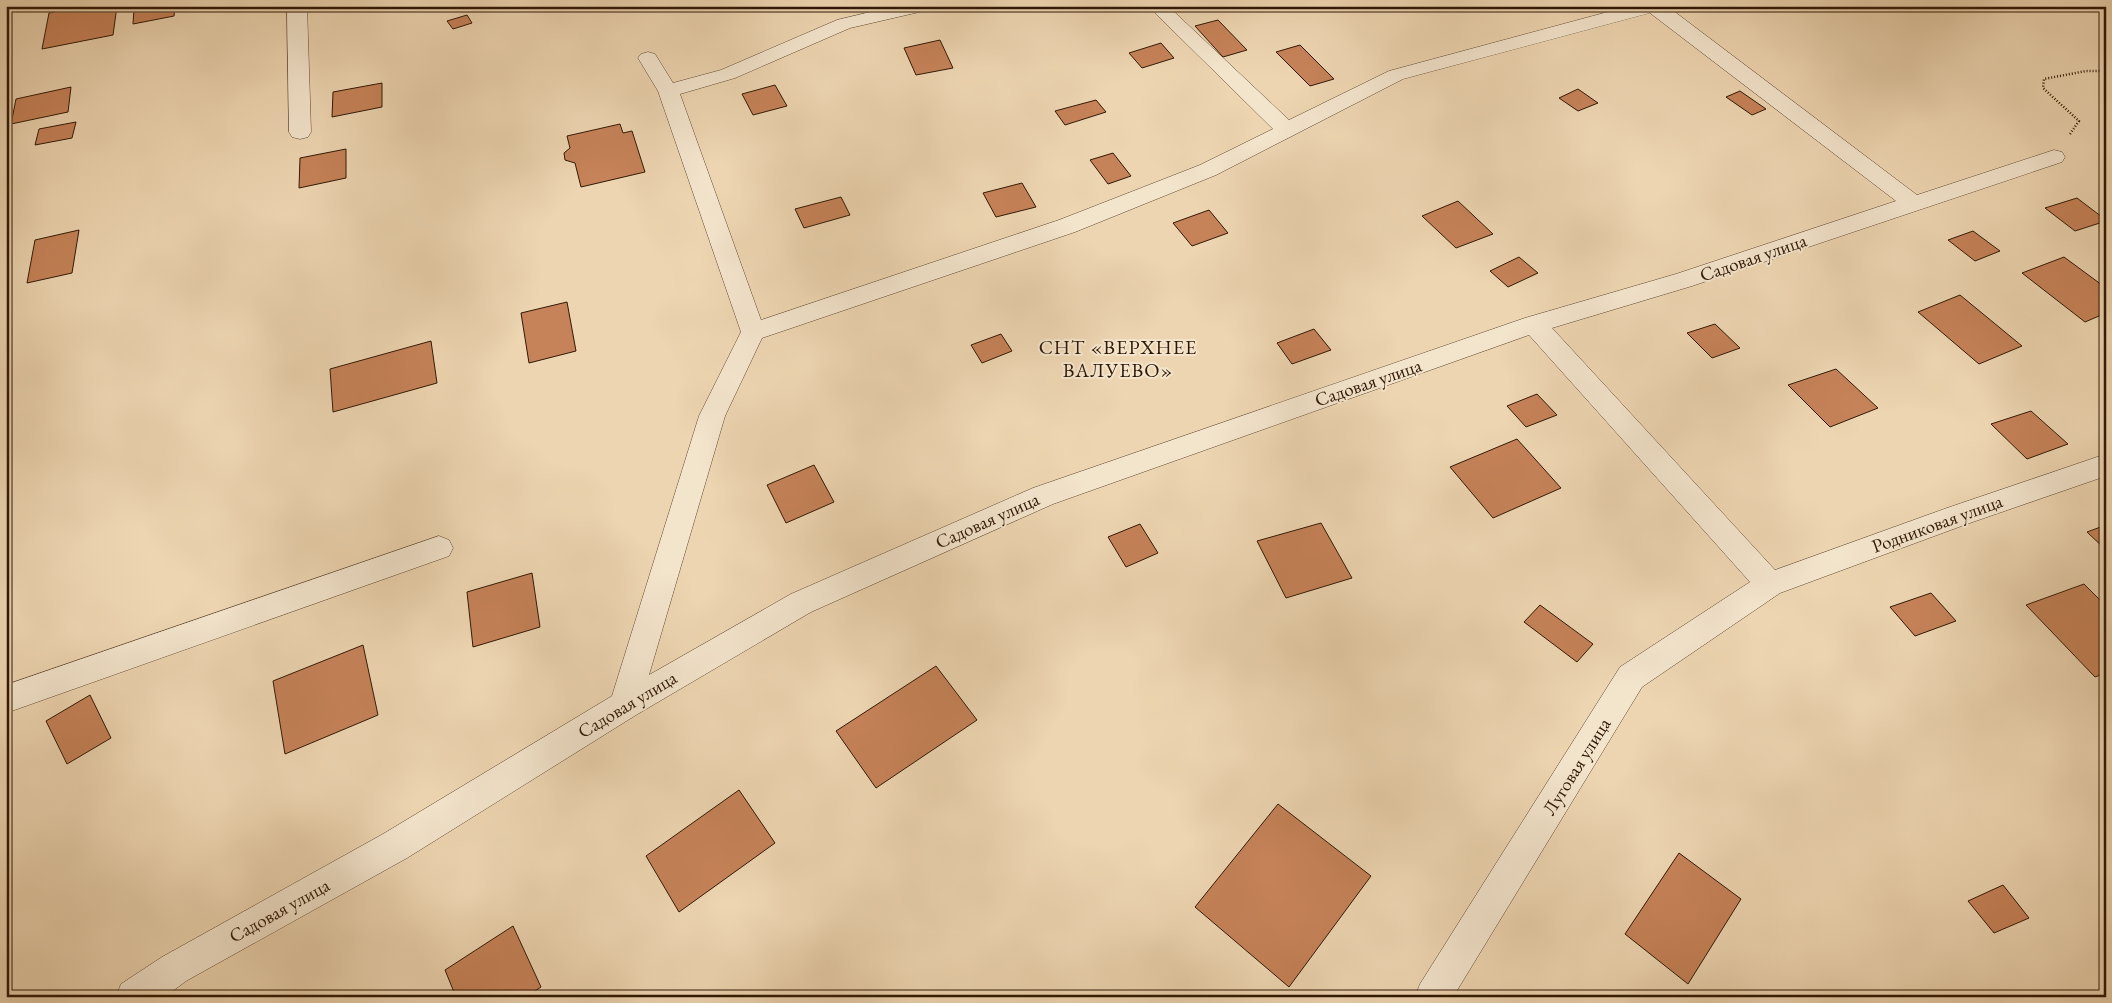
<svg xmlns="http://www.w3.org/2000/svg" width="2112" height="1003" viewBox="0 0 2112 1003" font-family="'EB Garamond',serif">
  <rect width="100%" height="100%" fill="#edd5b1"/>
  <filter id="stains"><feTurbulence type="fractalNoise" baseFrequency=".004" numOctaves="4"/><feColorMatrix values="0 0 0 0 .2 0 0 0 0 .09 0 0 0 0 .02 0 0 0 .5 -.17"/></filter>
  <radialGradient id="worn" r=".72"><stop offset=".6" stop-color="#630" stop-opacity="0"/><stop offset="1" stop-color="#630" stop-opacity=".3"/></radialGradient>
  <!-- building -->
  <g fill="#c68258" stroke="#301806">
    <polygon points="84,6 117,6 113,35 42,49 49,13"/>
    <polygon points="149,6 175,6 174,16 133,24 134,9"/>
    <polygon points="467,15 472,23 453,29 447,21"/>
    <polygon points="1218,20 1247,50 1223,57 1195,26"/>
    <polygon points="940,40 953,68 916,75 904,48"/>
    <polygon points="1161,43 1174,58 1142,68 1129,53"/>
    <polygon points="1300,45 1334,79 1310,86 1276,52"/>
    <polygon points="382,83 382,107 332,117 333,92"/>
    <polygon points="775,85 787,106 753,115 742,94"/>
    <polygon points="71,87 68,112 11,124 16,99"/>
    <polygon points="1578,89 1598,103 1578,111 1559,98"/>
    <polygon points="1740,91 1766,109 1752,115 1726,97"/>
    <polygon points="1096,100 1106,112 1065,125 1055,111"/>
    <polygon points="76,122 72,138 35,145 39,129"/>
    <polygon points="620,124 623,133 632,131 645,172 581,187 575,163 565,160 564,153 570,148 567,136"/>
    <polygon points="346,149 346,178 299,188 300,158"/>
    <polygon points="1113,153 1131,176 1108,184 1090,160"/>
    <polygon points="1022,183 1036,207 996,217 983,193"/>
    <polygon points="841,197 850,215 804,228 795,209"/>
    <polygon points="2077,198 2106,220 2106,221 2075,231 2045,208"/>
    <polygon points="1458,201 1493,234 1456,248 1422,216"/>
    <polygon points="1209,210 1228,233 1192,246 1173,223"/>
    <polygon points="79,230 72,273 27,283 35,240"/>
    <polygon points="1973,231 2000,251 1975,261 1948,240"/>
    <polygon points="1519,257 1538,273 1508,287 1490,271"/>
    <polygon points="2064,257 2106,288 2106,313 2085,322 2022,273"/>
    <polygon points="1960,295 2022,346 1979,364 1918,312"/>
    <polygon points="567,302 576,351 529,363 521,313"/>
    <polygon points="1715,324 1740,348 1712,358 1687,333"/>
    <polygon points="1314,329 1331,350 1292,364 1277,343"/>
    <polygon points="1001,334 1012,351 982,363 971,345"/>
    <polygon points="431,341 437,383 333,412 330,369"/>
    <polygon points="1836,369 1878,408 1830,427 1788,385"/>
    <polygon points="1537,394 1557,415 1526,427 1507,406"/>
    <polygon points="2031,411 2068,444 2027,459 1991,424"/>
    <polygon points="1517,439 1561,488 1493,518 1450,467"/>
    <polygon points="814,465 834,502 786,523 767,485"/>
    <polygon points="1321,523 1352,578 1286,598 1257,541"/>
    <polygon points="1140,524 1158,553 1126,567 1108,537"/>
    <polygon points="2106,525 2106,550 2087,532"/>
    <polygon points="532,573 540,627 473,647 467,592"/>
    <polygon points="2084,584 2106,606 2106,673 2095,677 2026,605"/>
    <polygon points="1931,593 1956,621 1915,636 1890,607"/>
    <polygon points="1540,605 1593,644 1577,662 1524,622"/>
    <polygon points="363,645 378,715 285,754 273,681"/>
    <polygon points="936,666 977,720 876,788 836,731"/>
    <polygon points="90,695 111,738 67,764 46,721"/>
    <polygon points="739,790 775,843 679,912 646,856"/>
    <polygon points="1278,804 1371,876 1289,987 1195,907"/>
    <polygon points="1679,853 1741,899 1688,984 1625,934"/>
    <polygon points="2003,885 2029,918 1994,933 1968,901"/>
    <polygon points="513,926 541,987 526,997 456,997 445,970"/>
  </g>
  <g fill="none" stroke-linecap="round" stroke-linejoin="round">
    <defs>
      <g id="minor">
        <polygon points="287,6 307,6 311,132 308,137 300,139 292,137 289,132"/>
        <path d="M 895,6 L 930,6 L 928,10 L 850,28 L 735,78 L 680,94 L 761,320 L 1059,220 L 1200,165 L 1273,129 L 1148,6 L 1168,6 L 1289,120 L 1389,71 L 1630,6 L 1667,6 L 1917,195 L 2054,150 L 2062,152 L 2065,157 L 2062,162 L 1692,286 L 1552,328 L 1775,570 L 1947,508 L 2106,454 L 2106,476 L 1967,524 L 1780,593 L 1642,687 L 1453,997 L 1415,997 L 1420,984 L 1620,667 L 1750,582 L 1529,335 L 1053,504 L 811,612 L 636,715 L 407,858 L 186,981 L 165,997 L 116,997 L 121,984 L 162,957 L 383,834 L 612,696 L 699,416 L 741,332 L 658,91 L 638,58 L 641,54 L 648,52 L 655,54 L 673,83 L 721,70 L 837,20 ZM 1650,13 L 1896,201 L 1676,274 L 1525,318 L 1033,488 L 791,594 L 649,675 L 725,416 L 762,338 L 1075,232 L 1216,175 L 1403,79 Z"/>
        <polygon points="439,536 449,540 453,548 449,556 6,713 6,685"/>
      </g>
    </defs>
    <!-- minor casing -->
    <use href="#minor" stroke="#5f4731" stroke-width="1"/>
    <!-- path -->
    <polyline stroke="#301806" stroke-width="2.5" stroke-dasharray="1 2" stroke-linecap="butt" points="2070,134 2079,121 2043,88 2044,79 2086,71 2106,71"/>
    <!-- minor -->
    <use href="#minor" fill="#f3e4cc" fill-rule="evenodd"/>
  </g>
  <g text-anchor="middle" stroke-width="4" stroke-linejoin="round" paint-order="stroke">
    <!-- street labels -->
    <g font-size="19" fill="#301806" stroke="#f3e4cc">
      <text transform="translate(1753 257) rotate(-19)" y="7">Садовая улица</text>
      <text transform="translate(1368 382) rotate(-19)" y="7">Садовая улица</text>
      <text transform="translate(987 520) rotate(-24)" y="7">Садовая улица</text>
      <text transform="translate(1937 523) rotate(-20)" y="7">Родниковая улица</text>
      <text transform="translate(627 704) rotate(-31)" y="7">Садовая улица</text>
      <text transform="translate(1576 766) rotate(-58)" y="7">Луговая улица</text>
      <text transform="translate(279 910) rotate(-29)" y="7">Садовая улица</text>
    </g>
    <!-- neighbourhood labels -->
    <g font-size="20" letter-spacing="1" fill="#301806" stroke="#f3e4cc">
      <text x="1118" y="354">СНТ «ВЕРХНЕЕ<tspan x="1118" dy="23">ВАЛУЕВО»</tspan></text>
    </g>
  </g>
  <!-- margin -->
  <rect width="2112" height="1003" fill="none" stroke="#edd5b1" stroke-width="25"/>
  <rect x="8" y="8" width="2097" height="988" fill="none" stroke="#301806" stroke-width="2.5"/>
  <rect x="12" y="12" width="2087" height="978" fill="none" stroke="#301806"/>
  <rect width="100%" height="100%" filter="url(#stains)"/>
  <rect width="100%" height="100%" fill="url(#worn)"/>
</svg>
